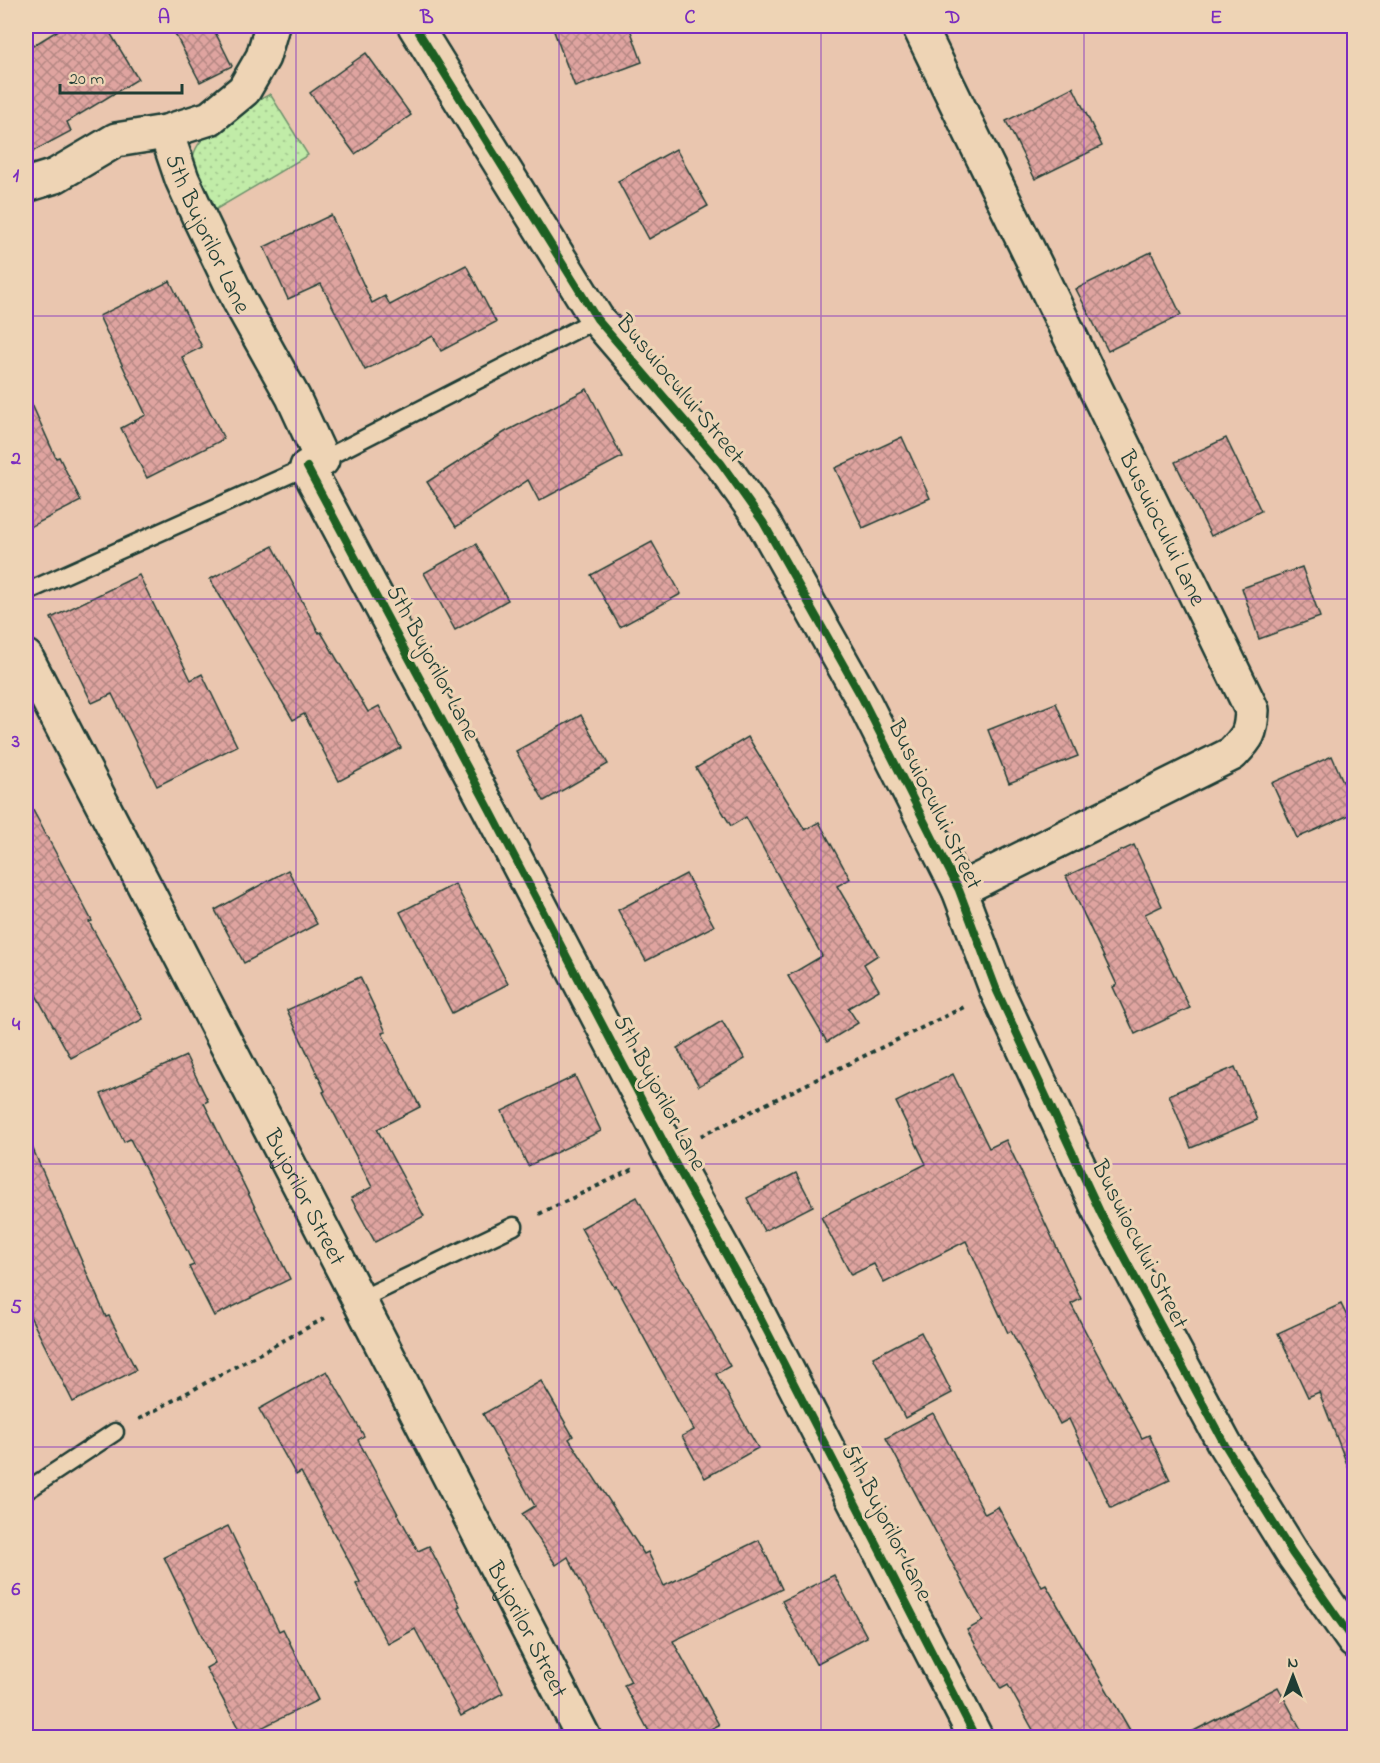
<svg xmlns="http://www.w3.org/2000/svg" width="1380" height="1763" viewBox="0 0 1380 1763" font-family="'Indie Flower',sans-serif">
  <defs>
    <pattern id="garden-dots" width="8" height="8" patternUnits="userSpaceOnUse" patternTransform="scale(1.5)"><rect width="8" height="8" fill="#c1eca8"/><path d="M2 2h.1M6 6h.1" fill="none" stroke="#a5cb91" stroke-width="1.8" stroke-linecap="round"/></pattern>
    <pattern id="building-cross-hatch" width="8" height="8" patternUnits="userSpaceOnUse" patternTransform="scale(1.5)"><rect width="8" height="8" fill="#dfa4a0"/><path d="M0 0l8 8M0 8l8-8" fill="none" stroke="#b48783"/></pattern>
  </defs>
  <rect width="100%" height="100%" fill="#eac6af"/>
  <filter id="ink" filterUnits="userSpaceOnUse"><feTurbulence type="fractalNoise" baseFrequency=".0167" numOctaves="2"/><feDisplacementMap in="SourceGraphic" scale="12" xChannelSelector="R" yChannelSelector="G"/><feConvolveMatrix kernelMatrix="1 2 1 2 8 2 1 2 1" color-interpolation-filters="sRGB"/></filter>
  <g filter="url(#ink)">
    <!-- garden -->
    <path fill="url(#garden-dots)" stroke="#70946e" stroke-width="1.5" d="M 270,94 L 308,155 L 215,210 C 211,201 194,170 193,163 C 190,133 248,107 270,94 Z"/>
    <!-- building -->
    <g fill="url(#building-cross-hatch)" stroke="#1f3d34" stroke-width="1.5">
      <polygon points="65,26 106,26 138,79 67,122 71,131 26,155 26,50"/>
      <polygon points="171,26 212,26 232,66 200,82"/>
      <polygon points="552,26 629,26 642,62 575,87"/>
      <polygon points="366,53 411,115 355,154 310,93"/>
      <polygon points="1073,87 1102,146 1035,179 1006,121"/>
      <polygon points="676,149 708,206 649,239 618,181"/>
      <polygon points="331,215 372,303 385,296 390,305 466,265 496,322 441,351 433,336 365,370 321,284 288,299 264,247"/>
      <polygon points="1151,252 1181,315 1108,351 1076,289"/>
      <polygon points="170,281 202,347 182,357 224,439 147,478 121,428 146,415 99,316"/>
      <polygon points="587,389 622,457 539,501 528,480 456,527 427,482 505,432"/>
      <polygon points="26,391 56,458 59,457 81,501 26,529"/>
      <polygon points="902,437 930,498 863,528 835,468"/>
      <polygon points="1226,438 1261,511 1211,536 1175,462"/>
      <polygon points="652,542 681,594 620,627 591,575"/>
      <polygon points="476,544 508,600 455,630 424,573"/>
      <polygon points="273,546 319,633 321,632 368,712 379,706 401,748 339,781 304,714 293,720 210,579"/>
      <polygon points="1302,567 1320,617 1259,639 1242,588"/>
      <polygon points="139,575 191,680 202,674 237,746 157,786 112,694 92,703 51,618"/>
      <polygon points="1056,703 1078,756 1009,783 988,730"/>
      <polygon points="581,715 608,764 544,801 516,751"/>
      <polygon points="748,737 805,830 819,822 850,879 837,886 878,955 864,964 879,990 848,1008 858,1023 827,1042 788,976 822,956 746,817 731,826 696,768"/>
      <polygon points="1332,756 1354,807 1354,813 1297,838 1272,783"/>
      <polygon points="26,797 92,921 89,922 143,1019 71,1058 26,977"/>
      <polygon points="1134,845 1162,906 1145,914 1190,1008 1135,1034 1113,987 1117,985 1066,876"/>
      <polygon points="288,870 317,924 244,963 215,910"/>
      <polygon points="686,874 714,926 646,961 618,910"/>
      <polygon points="455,884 508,984 452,1013 400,912"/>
      <polygon points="360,977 386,1032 382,1033 420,1107 377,1129 424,1216 375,1242 351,1198 372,1187 323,1092 325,1091 287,1010"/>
      <polygon points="722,1021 745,1059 699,1086 677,1048"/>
      <polygon points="186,1056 208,1101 204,1103 290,1279 214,1316 189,1267 194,1265 130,1139 124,1142 101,1094"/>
      <polygon points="1235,1067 1257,1120 1191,1148 1169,1095"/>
      <polygon points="953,1074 989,1148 1006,1140 1081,1299 1071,1304 1142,1438 1149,1435 1170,1480 1111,1508 1069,1419 1060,1424 1011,1331 1008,1333 966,1241 884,1283 874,1264 851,1275 821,1217 926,1164 896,1102"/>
      <polygon points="575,1076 601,1131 528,1166 502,1111"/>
      <polygon points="26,1133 106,1317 109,1316 136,1370 73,1402 26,1308"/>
      <polygon points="796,1173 813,1206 764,1231 747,1198"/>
      <polygon points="637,1197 730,1366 716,1374 758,1448 705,1478 682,1436 694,1430 616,1286 614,1287 581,1228"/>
      <polygon points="1341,1304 1354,1331 1354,1476 1352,1477 1319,1392 1308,1397 1278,1333"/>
      <polygon points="921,1332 952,1393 905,1418 873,1357"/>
      <polygon points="327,1371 364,1436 358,1440 418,1551 429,1546 460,1606 458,1607 503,1693 461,1716 415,1629 388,1644 356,1584 360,1582 301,1472 296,1475 259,1409"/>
      <polygon points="541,1381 573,1436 569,1439 644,1554 648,1552 664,1586 759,1540 782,1589 673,1641 719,1725 694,1737 652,1737 624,1685 631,1682 568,1557 556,1565 522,1514 535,1506 483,1414"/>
      <polygon points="933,1413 985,1514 998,1507 1042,1587 1046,1585 1134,1737 1037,1737 1008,1685 1001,1689 967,1630 983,1621 886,1438"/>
      <polygon points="228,1526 279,1631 283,1629 318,1700 243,1737 206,1668 215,1663 164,1557"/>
      <polygon points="834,1575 867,1637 816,1664 782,1601"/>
      <polygon points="1278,1687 1305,1737 1182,1737"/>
    </g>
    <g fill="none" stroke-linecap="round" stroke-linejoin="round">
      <defs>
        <g id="lane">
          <polyline points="26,592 322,460 597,319"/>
          <polyline points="359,1300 514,1226"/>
          <polyline points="26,1491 115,1432"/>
        </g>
        <g id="street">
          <polyline points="415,26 597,319 721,463 763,522 862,698 959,890 997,991 1101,1214 1225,1445 1292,1553 1354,1641"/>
          <path id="s1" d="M 919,26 L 1252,710 C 1251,734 1248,737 1232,754 L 959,890"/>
          <path id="s2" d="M 166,132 L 182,179 L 200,219 L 240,302 L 293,397 L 322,460"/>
          <polyline points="26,185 55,176 116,140 166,132 210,118 244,90 263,57 272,26"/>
          <polyline points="307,467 489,808 669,1152 751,1300 976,1738"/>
          <path id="s3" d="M 26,657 L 359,1300 L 584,1738"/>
        </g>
      </defs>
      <!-- lane casing -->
      <use href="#lane" stroke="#1f3d34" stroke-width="21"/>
      <!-- street casing -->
      <use href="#street" stroke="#1f3d34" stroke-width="38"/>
      <!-- path -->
      <g stroke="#1f3d34" stroke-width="4" stroke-dasharray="4.5 4.5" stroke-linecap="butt">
        <polyline points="701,1136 964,1007"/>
        <polyline points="539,1214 635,1168"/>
        <polyline points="139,1419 325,1318"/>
      </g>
      <!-- lane -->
      <use href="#lane" stroke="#eed4b5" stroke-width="16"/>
      <!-- street -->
      <use href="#street" stroke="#eed4b5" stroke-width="33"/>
      <defs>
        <g id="cycleway">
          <polyline points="415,26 597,319 721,463 763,522 862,698 959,890 997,991 1101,1214 1225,1445 1292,1553 1354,1641"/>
          <polyline points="307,467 489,808 669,1152 751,1300 976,1738"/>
        </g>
      </defs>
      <!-- cycleway casing -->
      <use href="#cycleway" stroke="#eed4b5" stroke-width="11"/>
      <!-- cycleway -->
      <use href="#cycleway" stroke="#1b5e20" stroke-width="8"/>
    </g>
  </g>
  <!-- grid -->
  <path fill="none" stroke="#7b2cbf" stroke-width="1.5" stroke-opacity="0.55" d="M 296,26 L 296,1738M 559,26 L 559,1738M 821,26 L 821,1738M 1084,26 L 1084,1738M 26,316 L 1354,316M 26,599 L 1354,599M 26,882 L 1354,882M 26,1164 L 1354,1164M 26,1447 L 1354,1447"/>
  <g text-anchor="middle" stroke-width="6" stroke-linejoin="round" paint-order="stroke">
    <!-- street labels -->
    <g font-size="24" fill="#1f3d34" stroke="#eed4b5">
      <text dy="8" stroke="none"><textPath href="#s2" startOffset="110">5th Bujorilor Lane</textPath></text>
      <text transform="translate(681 388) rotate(50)" y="8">Busuiocului Street</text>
      <text dy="8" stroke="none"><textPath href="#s1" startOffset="558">Busuiocului Lane</textPath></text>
      <text transform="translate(434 662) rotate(62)" y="8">5th Bujorilor Lane</text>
      <text transform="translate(936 804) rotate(64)" y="8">Busuiocului Street</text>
      <text transform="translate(661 1092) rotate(62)" y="8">5th Bujorilor Lane</text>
      <text dy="8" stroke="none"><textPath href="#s3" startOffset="608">Bujorilor Street</textPath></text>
      <text transform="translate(1141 1244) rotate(63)" y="8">Busuiocului Street</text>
      <text transform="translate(888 1522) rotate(63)" y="8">5th Bujorilor Lane</text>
      <text dy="8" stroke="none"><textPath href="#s3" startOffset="1094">Bujorilor Street</textPath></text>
    </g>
  </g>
  <!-- margin -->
  <rect width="1380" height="1763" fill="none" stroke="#eed4b5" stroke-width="66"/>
  <!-- north arrow -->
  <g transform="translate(1293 1676)" stroke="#eed4b5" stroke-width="4.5" paint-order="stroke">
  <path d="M0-4.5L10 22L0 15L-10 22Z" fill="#1f3d34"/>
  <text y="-9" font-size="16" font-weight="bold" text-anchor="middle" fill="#1f3d34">N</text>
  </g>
  <!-- scale -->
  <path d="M60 84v9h122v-9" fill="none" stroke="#1f3d34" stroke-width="3"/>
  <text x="69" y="84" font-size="18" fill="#1f3d34" stroke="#eed4b5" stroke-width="4.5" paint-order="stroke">20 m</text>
  <rect x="33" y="33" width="1314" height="1697" fill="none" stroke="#7b2cbf" stroke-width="2"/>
  <g font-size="20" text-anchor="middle" font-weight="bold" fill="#7b2cbf">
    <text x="164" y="23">A</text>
    <text x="427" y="23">B</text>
    <text x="690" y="23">C</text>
    <text x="953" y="23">D</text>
    <text x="1216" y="23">E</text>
    <text x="16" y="181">1</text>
    <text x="16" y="464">2</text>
    <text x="16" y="747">3</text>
    <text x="16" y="1030">4</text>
    <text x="16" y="1313">5</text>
    <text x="16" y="1595">6</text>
  </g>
</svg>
